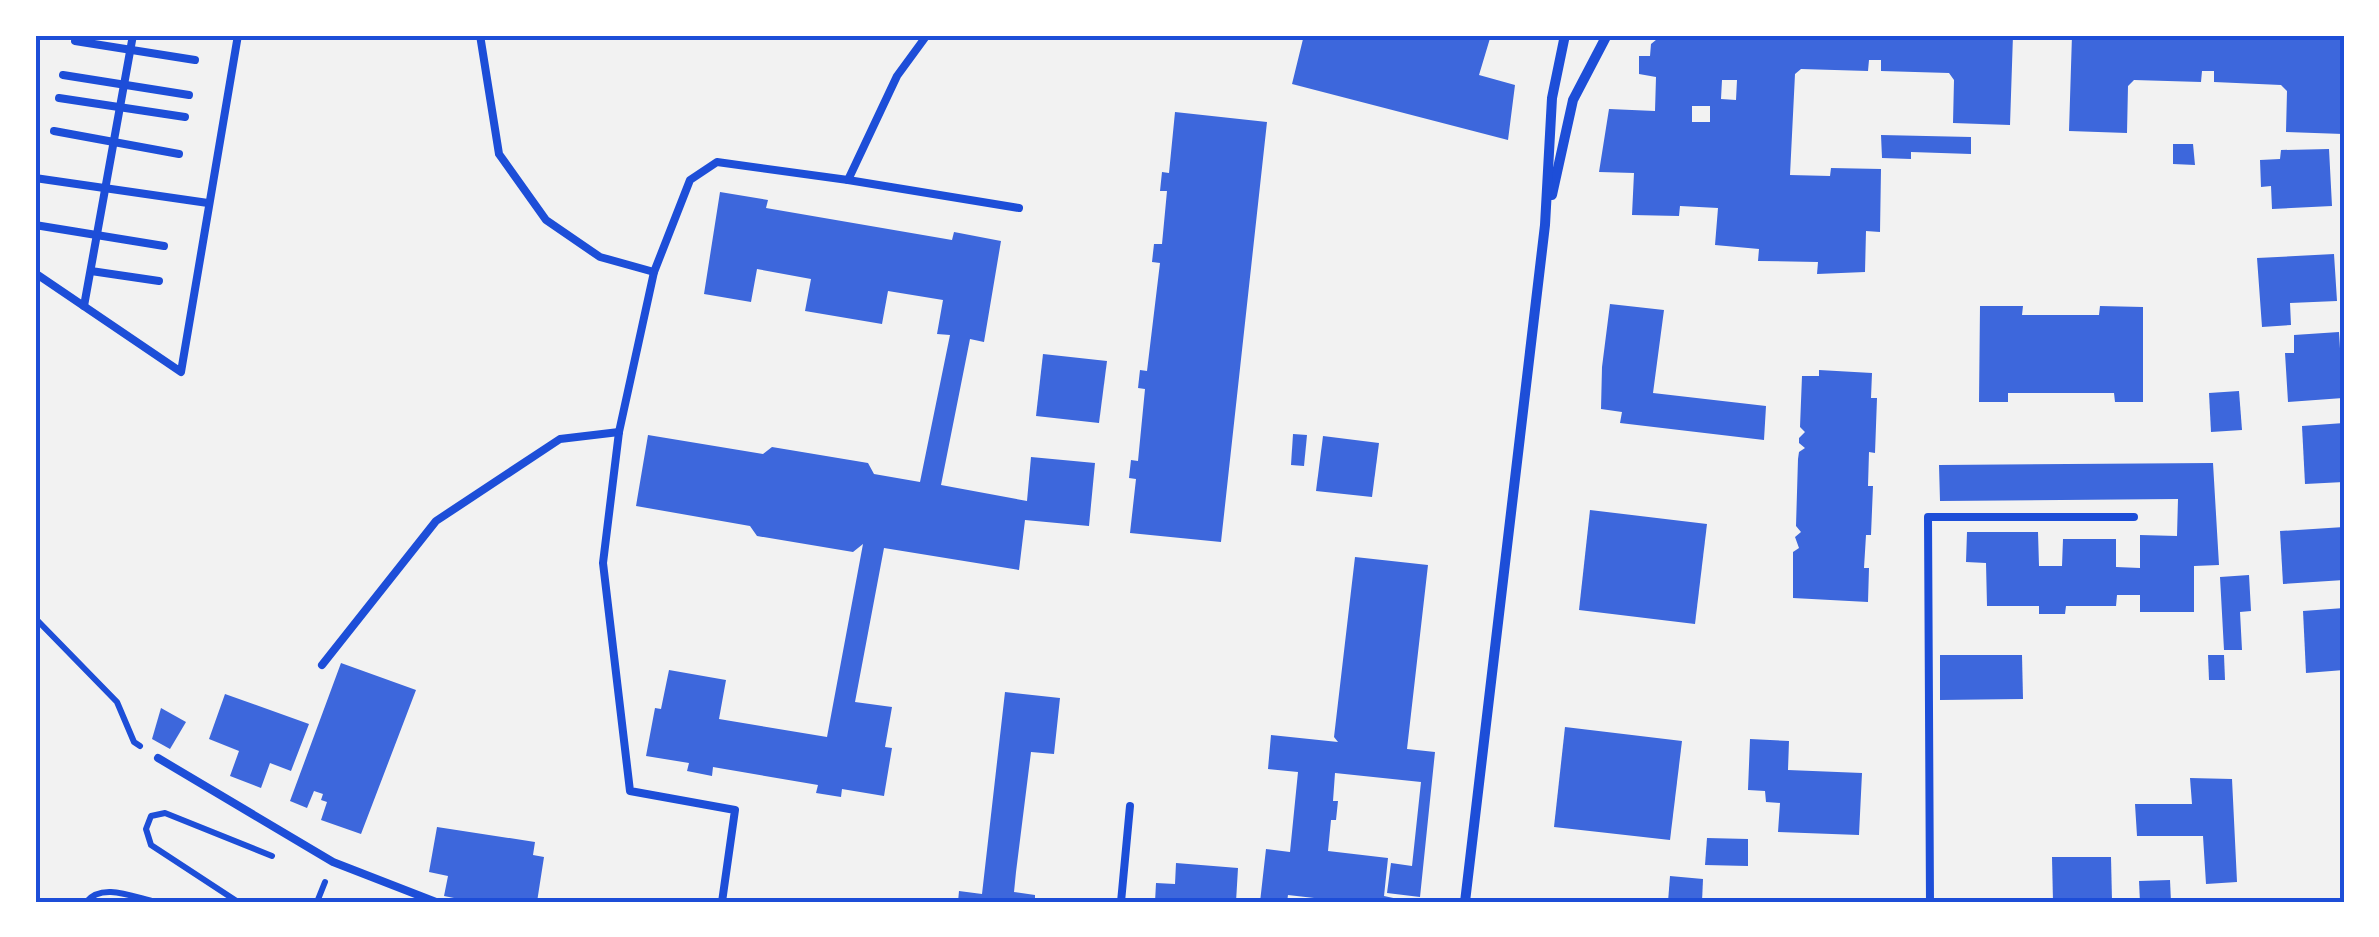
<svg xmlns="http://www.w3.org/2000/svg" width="2379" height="937" viewBox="0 0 2379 937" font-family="'IBM Plex Sans',sans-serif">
  <rect width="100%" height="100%" fill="#f2f2f2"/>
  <!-- building -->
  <g fill="#3d67dc" fill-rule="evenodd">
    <polygon points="1304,35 1491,35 1479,75 1515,85 1508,140 1292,84"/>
    <path d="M 1662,35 L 2013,35 L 2010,125 L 1953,123 L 1954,80 L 1949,73 L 1881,71 L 1881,60 L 1869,60 L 1868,71 L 1801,69 L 1795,74 L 1790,175 L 1830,176 L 1831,168 L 1881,169 L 1880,232 L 1866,231 L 1865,272 L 1817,274 L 1818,262 L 1758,261 L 1759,249 L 1715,245 L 1718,208 L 1680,206 L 1679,216 L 1632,215 L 1634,173 L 1599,172 L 1609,109 L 1655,111 L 1656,77 L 1639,74 L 1639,56 L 1650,56 L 1651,44 ZM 1722,80 L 1737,80 L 1736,100 L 1721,99 ZM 1692,106 L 1710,106 L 1710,122 L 1692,122 Z"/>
    <polygon points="2072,35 2344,35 2343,134 2286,132 2287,91 2281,85 2214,82 2214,71 2202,71 2201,82 2134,80 2128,86 2127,133 2069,131"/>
    <polygon points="1175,112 1267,122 1221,542 1130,533 1136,479 1129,478 1131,460 1138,461 1145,389 1138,388 1140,370 1147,371 1160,263 1152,262 1154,244 1162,244 1167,191 1160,191 1162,172 1169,173"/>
    <polygon points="1881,135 1971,137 1971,154 1911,152 1911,159 1882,158"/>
    <polygon points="2173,144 2193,144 2195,165 2173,164"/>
    <polygon points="2329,149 2332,206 2272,209 2271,186 2261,187 2260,160 2280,159 2281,150"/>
    <polygon points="720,192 768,200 766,208 952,240 954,232 1001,241 984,342 970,339 941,485 1027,501 1031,457 1095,463 1089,526 1025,520 1019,570 884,548 855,702 892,707 885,747 892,748 884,796 842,789 841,797 816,793 818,785 713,767 712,776 687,771 689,763 646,756 655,708 661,709 669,670 726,680 719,719 827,737 863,544 853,552 757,536 750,526 636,506 648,435 763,454 772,447 868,463 874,474 920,482 950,335 937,334 943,300 888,291 882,324 805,311 811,279 757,269 751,302 704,294"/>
    <polygon points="2334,254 2337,301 2290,303 2291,325 2262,327 2257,258"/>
    <polygon points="1610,304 1664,310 1653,393 1766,406 1764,440 1620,423 1622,412 1601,409 1602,367"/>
    <polygon points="1980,306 2023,306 2022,315 2099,315 2100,306 2143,307 2143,402 2115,402 2114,393 2008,393 2008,402 1979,402"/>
    <polygon points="2339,332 2343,398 2288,402 2285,353 2294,353 2294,335"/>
    <polygon points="1043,354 1107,361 1099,423 1036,416"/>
    <polygon points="1819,370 1872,373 1871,398 1877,398 1875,453 1869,452 1868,486 1873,486 1871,535 1866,535 1864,568 1869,568 1868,602 1793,598 1793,552 1799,548 1795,537 1801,532 1796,526 1798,459 1799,452 1805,448 1799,443 1799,438 1805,432 1800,427 1802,376 1819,376"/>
    <polygon points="2239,391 2242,430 2211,432 2209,393"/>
    <polygon points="2344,423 2344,482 2305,484 2302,426"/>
    <polygon points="1293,434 1307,435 1304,466 1291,465"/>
    <polygon points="1323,436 1379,443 1372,497 1316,491"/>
    <polygon points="2213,463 2219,565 2194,566 2194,612 2140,612 2140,595 2117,595 2116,606 2066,606 2065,614 2039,614 2039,606 1987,606 1986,563 1966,562 1967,532 2038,532 2039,566 2062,566 2063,539 2116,539 2116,567 2140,568 2140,535 2177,536 2178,499 1940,501 1939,465"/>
    <polygon points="1590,510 1707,524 1695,624 1579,610"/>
    <polygon points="2344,527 2344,580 2283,584 2280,531"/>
    <polygon points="1355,557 1428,565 1407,749 1435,752 1420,897 1387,893 1391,863 1412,866 1421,782 1335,773 1333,801 1338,801 1336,820 1331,820 1328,851 1388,858 1384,896 1412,902 1349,902 1288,895 1287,902 1260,902 1266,849 1290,852 1298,772 1268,769 1271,735 1338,742 1334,737"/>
    <polygon points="2249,575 2251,611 2240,612 2242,650 2224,650 2220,577"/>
    <polygon points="2344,608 2344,670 2306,673 2303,611"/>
    <polygon points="1940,655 2022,655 2023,699 1940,700"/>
    <polygon points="2208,655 2224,655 2225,680 2209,680"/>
    <polygon points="341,663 416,690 361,834 321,820 327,802 321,800 323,794 314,791 307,808 290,801"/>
    <polygon points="1005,692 1060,698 1054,754 1031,752 1016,872 1014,892 1035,895 1035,902 958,902 959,891 982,894"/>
    <polygon points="225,694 309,724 291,771 270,763 261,788 230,776 239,751 209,739"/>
    <polygon points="161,708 186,722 170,749 152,739"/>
    <polygon points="1565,727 1682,741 1670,840 1554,827"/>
    <polygon points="1750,739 1789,741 1788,770 1862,773 1859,835 1778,832 1780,803 1766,802 1765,791 1748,790"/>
    <polygon points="2190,778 2232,779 2237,882 2206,884 2203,836 2137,836 2135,804 2192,804"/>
    <polygon points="437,827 535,842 533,855 544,857 537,902 474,902 444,896 448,876 429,872"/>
    <polygon points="1707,838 1748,839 1748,866 1705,865"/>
    <polygon points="2052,857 2111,857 2112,901 2053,902"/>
    <polygon points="1176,863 1238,868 1236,902 1155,902 1156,883 1175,884"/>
    <polygon points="1670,876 1703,879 1702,902 1668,902"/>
    <polygon points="2170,880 2171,902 2140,902 2139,881"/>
  </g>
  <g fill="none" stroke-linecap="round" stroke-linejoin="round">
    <!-- path -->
    <g stroke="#1d4ed8" stroke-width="6">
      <polyline points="35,618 117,702 134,742 140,746"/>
      <path d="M 86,902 C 102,882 133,897 156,902"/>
      <polyline points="238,902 151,845 146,829 151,816 165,813 272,856"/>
      <polyline points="317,902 325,882"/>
    </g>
    <!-- service -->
    <g stroke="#1d4ed8" stroke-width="8">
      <polyline points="480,35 499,154 546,220 600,257 654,272"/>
      <polyline points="75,41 195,60"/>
      <polyline points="63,75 189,95"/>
      <polyline points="59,98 185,117"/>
      <polyline points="54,131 179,154"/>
      <polyline points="35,178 208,203"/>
      <polyline points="848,180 1019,208"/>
      <polyline points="35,225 164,246"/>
      <polyline points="91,271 159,281"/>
      <polyline points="35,273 181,372 238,35"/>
      <polyline points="84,306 133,35"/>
      <polyline points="322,665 436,521 560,439 619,432"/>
      <polyline points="158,758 333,862 436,902"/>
      <polyline points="722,902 735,810 630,791 603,563 619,432 654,272 690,180 717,162 848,180 897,76 927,35"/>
      <polyline points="1121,902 1130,806"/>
      <polyline points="1930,902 1928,517 2134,517"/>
    </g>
    <!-- minor -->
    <g stroke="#1d4ed8" stroke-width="10">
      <polyline points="1552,195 1573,100 1607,35"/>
      <polyline points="1465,902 1545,225 1552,98 1565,35"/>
    </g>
  </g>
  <!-- border -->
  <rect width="2379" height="937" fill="none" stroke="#ffffff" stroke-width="75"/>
  <rect x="38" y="38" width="2304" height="862" fill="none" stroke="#1d4ed8" stroke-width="4"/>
</svg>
